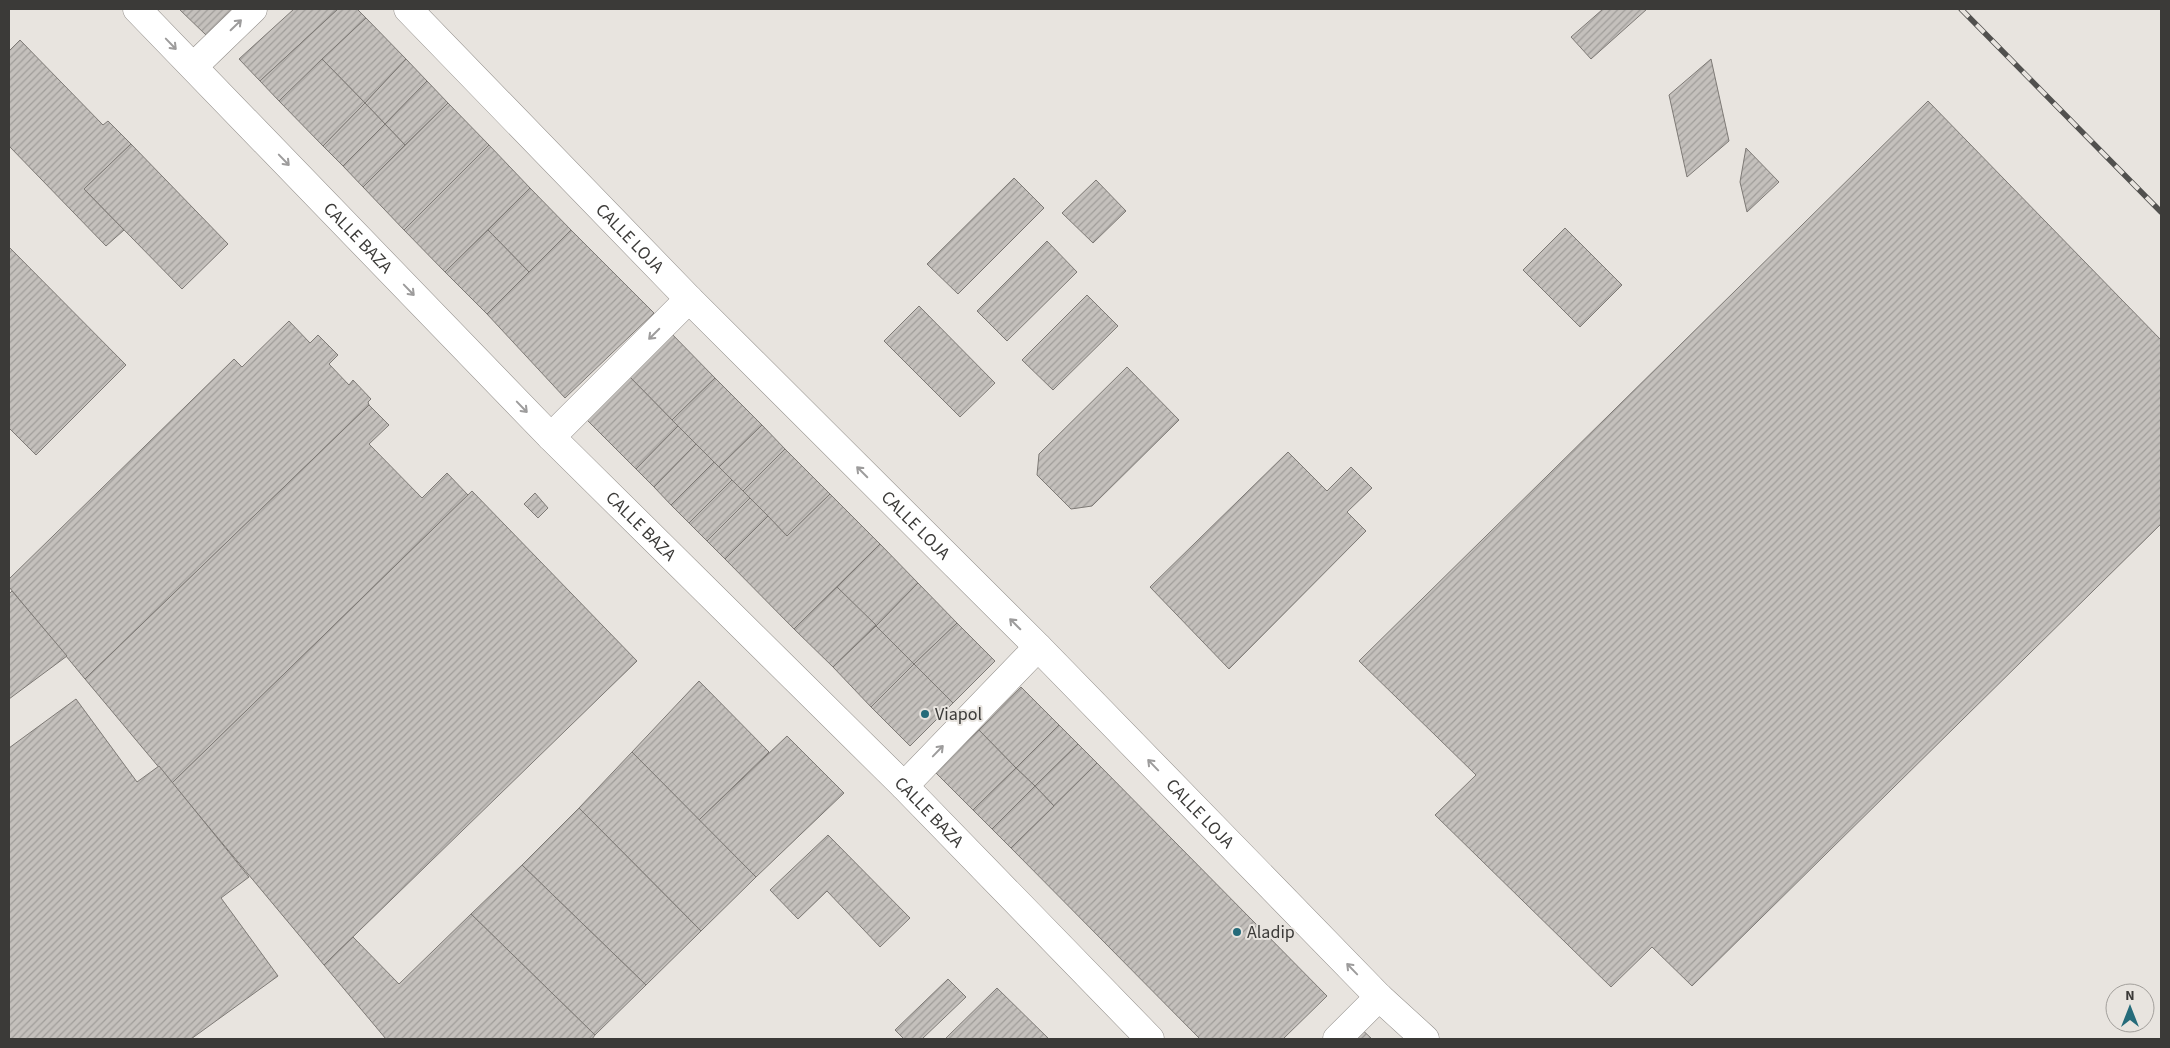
<svg xmlns="http://www.w3.org/2000/svg" width="2170" height="1048" viewBox="0 0 2170 1048" font-family="'Source Sans 3',sans-serif">
  <defs>
    <pattern id="building-hatch" width="6" height="6" patternUnits="userSpaceOnUse" patternTransform="scale(1.25)"><rect width="6" height="6" fill="#c4c0bc"/><path d="M-1 1l2-2M0 6l6-6M5 7l2-2" fill="none" stroke="#a09d9a"/></pattern>
  </defs>
  <rect width="100%" height="100%" fill="#e8e4df"/>
  <!-- building -->
  <g fill="url(#building-hatch)" stroke="#7e7a76">
    <polygon points="179,9 233,9 206,35"/>
    <polygon points="294,9 338,9 260,81 239,59"/>
    <polygon points="338,9 357,9 366,18 279,101 260,81"/>
    <polygon points="1603,9 1647,9 1591,59 1571,37"/>
    <polygon points="366,18 406,59 365,103 322,59"/>
    <polygon points="20,40 103,125 108,121 131,144 84,189 124,230 106,246 9,146 9,51"/>
    <polygon points="322,59 365,103 323,146 279,101"/>
    <polygon points="406,59 427,81 385,124 365,103"/>
    <polygon points="1711,59 1729,141 1687,177 1669,95"/>
    <polygon points="427,81 448,103 405,145 385,124"/>
    <polygon points="1928,101 2161,340 2161,524 1692,986 1652,947 1611,987 1435,815 1476,775 1359,661"/>
    <polygon points="365,103 385,124 343,166 323,146"/>
    <polygon points="448,103 489,145 404,230 363,187"/>
    <polygon points="385,124 405,145 363,187 343,166"/>
    <polygon points="131,144 228,244 182,289 84,189"/>
    <polygon points="489,145 530,188 445,272 404,230"/>
    <polygon points="1746,148 1779,182 1747,212 1740,182"/>
    <polygon points="1014,178 1044,208 958,294 927,264"/>
    <polygon points="1096,180 1126,211 1093,243 1062,213"/>
    <polygon points="530,188 571,230 529,272 488,230"/>
    <polygon points="1565,228 1622,285 1580,327 1523,270"/>
    <polygon points="488,230 529,272 487,314 445,272"/>
    <polygon points="571,230 654,313 565,398 487,314"/>
    <polygon points="1047,241 1077,272 1007,341 977,311"/>
    <polygon points="9,247 126,365 36,455 9,428"/>
    <polygon points="1087,295 1118,326 1053,390 1022,360"/>
    <polygon points="919,306 995,383 960,417 884,341"/>
    <polygon points="289,321 310,343 318,335 338,355 329,364 349,385 353,380 371,399 368,402 369,405 85,679 9,587 9,579 234,359 242,367"/>
    <polygon points="668,330 715,378 672,420 625,372"/>
    <polygon points="1127,367 1179,420 1092,506 1071,509 1037,475 1039,454"/>
    <polygon points="625,372 678,426 636,469 582,415"/>
    <polygon points="715,378 762,425 719,467 672,420"/>
    <polygon points="369,405 389,425 369,444 422,498 447,473 468,495 172,783 85,679"/>
    <polygon points="762,425 785,449 743,491 719,467"/>
    <polygon points="678,426 696,444 654,487 636,469"/>
    <polygon points="696,444 714,462 671,505 654,487"/>
    <polygon points="785,449 830,494 787,536 743,491"/>
    <polygon points="1288,452 1327,491 1351,467 1372,488 1347,512 1366,531 1229,669 1150,587"/>
    <polygon points="714,462 732,480 689,523 671,505"/>
    <polygon points="732,480 750,498 707,541 689,523"/>
    <polygon points="472,491 637,661 324,965 172,783"/>
    <polygon points="535,493 548,508 538,518 524,504"/>
    <polygon points="830,494 880,544 794,629 725,559 768,516 787,536"/>
    <polygon points="750,498 768,516 725,559 707,541"/>
    <polygon points="880,544 918,583 876,626 837,587"/>
    <polygon points="918,583 957,623 914,664 876,626"/>
    <polygon points="837,587 876,625 833,667 794,629"/>
    <polygon points="12,591 67,656 9,699 9,594"/>
    <polygon points="957,623 995,661 953,703 914,664"/>
    <polygon points="876,626 914,664 871,707 833,667"/>
    <polygon points="914,664 953,703 910,746 871,707"/>
    <polygon points="699,681 769,752 699,820 632,752"/>
    <polygon points="1021,687 1059,725 1016,768 979,730"/>
    <polygon points="76,699 137,782 159,766 249,877 221,898 278,976 191,1039 9,1039 9,748"/>
    <polygon points="1059,725 1078,744 1035,786 1016,768"/>
    <polygon points="979,730 1016,768 973,810 935,772"/>
    <polygon points="787,736 844,793 756,877 699,820"/>
    <polygon points="1078,744 1097,763 1054,806 1035,786"/>
    <polygon points="632,752 756,877 701,931 579,808"/>
    <polygon points="1097,763 1327,996 1283,1039 1200,1039 1011,848"/>
    <polygon points="1016,768 1035,786 992,829 973,810"/>
    <polygon points="1035,786 1054,806 1011,848 992,829"/>
    <polygon points="579,808 701,931 646,985 522,865"/>
    <polygon points="828,835 910,918 880,947 827,891 798,919 770,890"/>
    <polygon points="522,865 646,985 595,1035 471,914"/>
    <polygon points="471,914 595,1035 592,1039 386,1039 324,965 353,937 399,984"/>
    <polygon points="948,979 966,997 922,1039 904,1039 895,1030"/>
    <polygon points="997,988 1049,1039 945,1039"/>
    <polygon points="1356,1024 1372,1039 1341,1039"/>
  </g>
  <g fill="none" stroke-linecap="round" stroke-linejoin="round">
    <defs>
      <g id="minor">
        <path id="s1" d="M 137,9 L 551,437 L 904,786 L 1150,1039"/>
        <path id="s2" d="M 408,9 L 689,299 L 1038,647 L 1379,997 L 1425,1039"/>
        <polyline points="194,66 253,9"/>
        <polyline points="551,437 689,299"/>
        <polyline points="904,786 1038,647"/>
        <polyline points="1337,1039 1379,997"/>
      </g>
    </defs>
    <!-- minor casing -->
    <use href="#minor" stroke="#918d89" stroke-width="29"/>
    <!-- minor -->
    <use href="#minor" stroke="#fff" stroke-width="28"/>
    <defs>
      <polyline id="rail" points="1961,9 2161,212"/>
    </defs>
    <!-- rail casing -->
    <use href="#rail" stroke="#51504e" stroke-width="5.5"/>
    <!-- rail -->
    <use href="#rail" stroke="#e8e4df" stroke-width="4" stroke-dasharray="11" stroke-linecap="butt"/>
  </g>
  <!-- one-way arrows -->
  <defs><path id="oneway-shaft" d="M-6 0H5M1.5-3L5.5 0L1.5 3" fill="none" stroke-width="1.6" stroke-linecap="round" stroke-linejoin="round" transform="scale(1.25)"/></defs>
  <g stroke="#9d9c9c">
    <use href="#oneway-shaft" transform="translate(236 25) rotate(-44)"/>
    <use href="#oneway-shaft" transform="translate(171 44) rotate(46)"/>
    <use href="#oneway-shaft" transform="translate(284 160) rotate(46)"/>
    <use href="#oneway-shaft" transform="translate(409 290) rotate(46)"/>
    <use href="#oneway-shaft" transform="translate(654 334) rotate(135)"/>
    <use href="#oneway-shaft" transform="translate(522 407) rotate(46)"/>
    <use href="#oneway-shaft" transform="translate(862 472) rotate(-135)"/>
    <use href="#oneway-shaft" transform="translate(1015 624) rotate(-135)"/>
    <use href="#oneway-shaft" transform="translate(938 751) rotate(-46)"/>
    <use href="#oneway-shaft" transform="translate(1153 765) rotate(-134)"/>
    <use href="#oneway-shaft" transform="translate(1352 969) rotate(-134)"/>
  </g>
  <!-- markers -->
  <g fill="#256b7a" stroke="#e8e4df" stroke-width="2">
    <circle cx="925" cy="714" r="5"/>
    <circle cx="1237" cy="932" r="5"/>
  </g>
  <g text-anchor="middle" stroke-width="4" stroke-linejoin="round" paint-order="stroke">
    <!-- street labels -->
    <g font-size="18" fill="#3b3a38" stroke="#e8e4df">
      <text dy="6" stroke="none"><textPath href="#s1" startOffset="318">CALLE BAZA</textPath></text>
      <text dy="6" stroke="none"><textPath href="#s2" startOffset="319">CALLE LOJA</textPath></text>
      <text dy="6" stroke="none"><textPath href="#s2" startOffset="724">CALLE LOJA</textPath></text>
      <text dy="6" stroke="none"><textPath href="#s1" startOffset="722">CALLE BAZA</textPath></text>
      <text dy="6" stroke="none"><textPath href="#s1" startOffset="1128">CALLE BAZA</textPath></text>
      <text dy="6" stroke="none"><textPath href="#s2" startOffset="1129">CALLE LOJA</textPath></text>
    </g>
    <!-- poi labels -->
    <g font-size="18" fill="#3b3a38" stroke="#e8e4df" text-anchor="start">
      <text x="935" y="720">Viapol</text>
      <text x="1247" y="938">Aladip</text>
    </g>
  </g>
  <!-- border -->
  <rect width="2170" height="1048" fill="none" stroke="#3b3a38" stroke-width="20"/>
  <!-- north arrow -->
  <g transform="translate(2130 1008)"><circle r="24" fill="#e8e4df" stroke="#a3a09c"/>
  <path d="M0-4L9 19L0 12L-9 19Z" fill="#256b7a"/>
  <text y="-8" font-size="14" font-weight="bold" text-anchor="middle" fill="#3b3a38">N</text>
  </g>
</svg>
